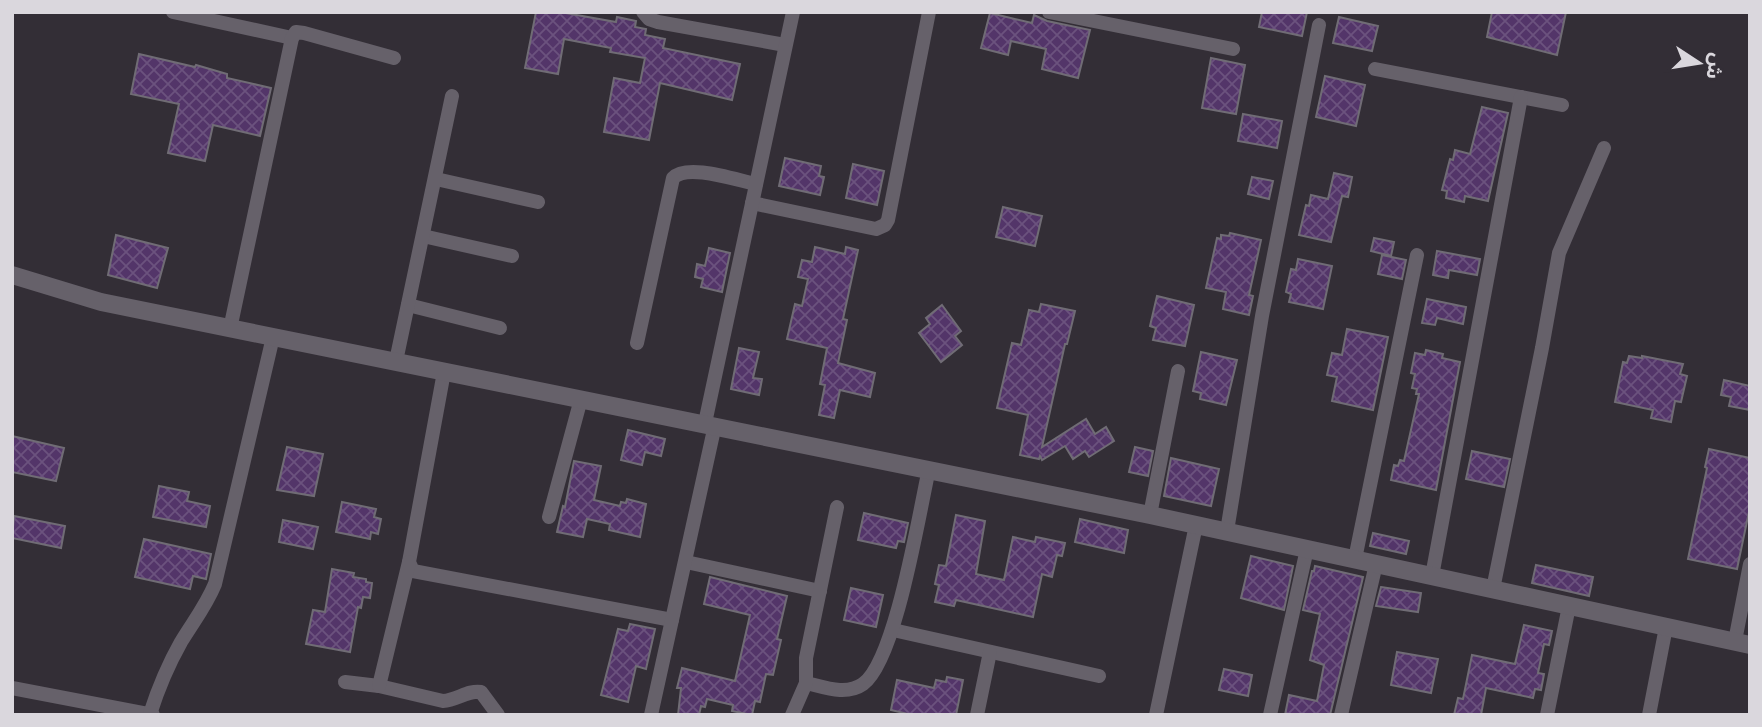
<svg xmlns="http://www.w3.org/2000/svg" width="1762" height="727" viewBox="0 0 1762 727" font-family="Signika,'Noto Sans Arabic',sans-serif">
  <defs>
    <pattern id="building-cross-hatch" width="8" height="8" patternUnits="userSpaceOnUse" patternTransform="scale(1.75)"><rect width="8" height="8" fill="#533569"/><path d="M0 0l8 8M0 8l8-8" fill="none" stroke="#6b527e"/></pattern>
  </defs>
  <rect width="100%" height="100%" fill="#332e36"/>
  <!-- building -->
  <g fill="url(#building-cross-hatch)" stroke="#706c75" stroke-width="2">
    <polygon points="536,12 560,12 616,22 617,17 636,21 635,27 646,29 645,35 665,39 663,48 740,64 732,100 660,83 649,140 604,132 614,78 640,83 645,58 610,52 611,48 564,39 558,74 525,68"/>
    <polygon points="1262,12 1307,12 1302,36 1259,27"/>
    <polygon points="1492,12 1566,12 1557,55 1487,37"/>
    <polygon points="990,13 1032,23 1034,15 1047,21 1090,30 1078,78 1042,69 1046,49 1011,41 1008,55 981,48"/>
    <polygon points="1339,17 1378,26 1372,51 1333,43"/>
    <polygon points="139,54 195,67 196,65 227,74 227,78 271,88 260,136 213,125 205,161 168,153 179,104 131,94"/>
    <polygon points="1211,58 1245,65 1236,114 1202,108"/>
    <polygon points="1325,76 1365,85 1356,126 1316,117"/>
    <polygon points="1482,107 1508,113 1488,201 1465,196 1464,202 1446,198 1447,191 1442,190 1450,159 1453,160 1455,150 1470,154"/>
    <polygon points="1243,114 1282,121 1277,148 1238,141"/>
    <polygon points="785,158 821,166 819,176 824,177 820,195 779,186"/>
    <polygon points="853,164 884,171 877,205 846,198"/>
    <polygon points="1334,173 1352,177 1348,197 1342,196 1331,242 1299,235 1306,205 1309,206 1311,195 1328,199"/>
    <polygon points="1252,177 1273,181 1269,199 1248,194"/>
    <polygon points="1003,207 1042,216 1035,246 996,237"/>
    <polygon points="1230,233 1261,240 1249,295 1253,296 1249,315 1223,309 1226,292 1206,288 1217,238 1221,239 1221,235 1229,236"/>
    <polygon points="116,235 168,248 157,288 108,275"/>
    <polygon points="1374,238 1394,242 1391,256 1371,251"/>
    <polygon points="815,247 845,254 846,247 858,250 843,319 847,320 838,363 875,373 870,397 840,390 834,418 819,415 825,385 820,384 827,348 787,339 795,304 802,306 808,279 798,277 802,260 812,262"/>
    <polygon points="709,248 730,253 722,292 701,287 703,279 695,277 697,264 705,266"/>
    <polygon points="1437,251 1480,259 1477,275 1449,270 1448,278 1433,275"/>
    <polygon points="1382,255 1406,260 1402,279 1378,274"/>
    <polygon points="1298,259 1332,266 1323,309 1289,302 1291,294 1286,292 1291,269 1296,270"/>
    <polygon points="1157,296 1194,305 1185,346 1153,340 1156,328 1150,326"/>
    <polygon points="1427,299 1466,307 1463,324 1437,318 1435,325 1422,323"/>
    <polygon points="1041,304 1075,311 1067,344 1065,344 1042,447 1086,419 1095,434 1106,427 1114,441 1089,457 1085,451 1073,459 1065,446 1042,460 1040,456 1039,459 1020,455 1028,415 997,408 1012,343 1021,345 1029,310 1039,312"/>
    <polygon points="942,305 961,331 955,336 962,345 941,362 919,333 930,324 926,318"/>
    <polygon points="1347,329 1388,337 1373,410 1332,401 1337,377 1327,375 1332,353 1342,355"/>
    <polygon points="739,348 759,352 753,378 762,379 759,395 731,389"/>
    <polygon points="1426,350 1443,354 1442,358 1460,362 1436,490 1391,480 1394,465 1398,466 1400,460 1404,461 1419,394 1416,394 1417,389 1412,388 1415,374 1411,373 1415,353 1425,355"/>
    <polygon points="1201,352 1237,360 1226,405 1200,399 1201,393 1193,391"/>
    <polygon points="1629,356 1642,358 1642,356 1683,364 1680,374 1687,376 1681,402 1675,401 1671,422 1651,418 1653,410 1615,402 1623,362 1627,363"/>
    <polygon points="1724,380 1750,386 1750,410 1729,406 1731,397 1721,395"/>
    <polygon points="628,430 665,439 661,456 645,452 642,465 621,460"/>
    <polygon points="12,436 64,448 56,481 12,472"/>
    <polygon points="287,447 323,454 314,496 277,490"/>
    <polygon points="1135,447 1153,451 1148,476 1129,472"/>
    <polygon points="1709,449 1750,458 1750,507 1737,569 1688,559 1707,468 1705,467"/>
    <polygon points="1472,451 1510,459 1504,487 1466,479"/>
    <polygon points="1171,458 1219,469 1211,506 1164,496"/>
    <polygon points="574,461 601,466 594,500 620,506 621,502 626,503 627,499 646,504 640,537 609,530 610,524 587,519 583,537 557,532 563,506 565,507"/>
    <polygon points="159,486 189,492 187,501 210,506 206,527 153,517"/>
    <polygon points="342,502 376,509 374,517 381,519 378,534 371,532 370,539 336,532"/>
    <polygon points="864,513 908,523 904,542 898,541 896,548 858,540"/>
    <polygon points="956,515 985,521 976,574 1004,580 1013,537 1035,542 1036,537 1065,543 1062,556 1057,555 1052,577 1042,574 1033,617 956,600 954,606 935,602 939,585 935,584 939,565 946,566"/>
    <polygon points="14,516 65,526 61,548 12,538"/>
    <polygon points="1080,519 1128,530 1124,553 1075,542"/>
    <polygon points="283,520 318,527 313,549 279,542"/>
    <polygon points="1373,533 1409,541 1406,554 1370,546"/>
    <polygon points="144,539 211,554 206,579 193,576 190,589 135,577"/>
    <polygon points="1251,556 1293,566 1284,610 1241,598"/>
    <polygon points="1536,565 1593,577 1589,596 1532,583"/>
    <polygon points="1315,566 1363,577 1330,715 1285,715 1289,695 1317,701 1324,665 1310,660 1320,614 1303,610 1312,571 1314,571"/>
    <polygon points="332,569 354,573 353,577 366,579 366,582 372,583 370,598 363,597 361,608 358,607 350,652 306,644 313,610 325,612"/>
    <polygon points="710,577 787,596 777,639 781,640 773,675 766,674 760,702 755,701 752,715 732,711 733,705 707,699 705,707 701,706 699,715 678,715 681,688 677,688 682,668 735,681 750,615 704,604"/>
    <polygon points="1381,587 1421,593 1418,612 1376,606"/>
    <polygon points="851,588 883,595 876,627 844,620"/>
    <polygon points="630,624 655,629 646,669 636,666 628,702 601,695 618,629 628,631"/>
    <polygon points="1524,625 1552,631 1549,645 1544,644 1538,673 1544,674 1541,690 1535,689 1533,698 1486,688 1481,715 1454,715 1458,698 1463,699 1472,655 1515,664"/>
    <polygon points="1397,652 1438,659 1431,693 1391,685"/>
    <polygon points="1224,669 1252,675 1248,696 1219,690"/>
    <polygon points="947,677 963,680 956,715 912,715 891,710 897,680 934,688 936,680 946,682"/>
  </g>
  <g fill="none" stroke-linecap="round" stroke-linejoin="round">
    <!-- minor -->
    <g stroke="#66616a" stroke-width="14">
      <polyline points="173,12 292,38"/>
      <polyline points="643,12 649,19 658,22 785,45"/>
      <polyline points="1049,12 1233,49"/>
      <polyline points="1375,69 1562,105"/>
      <polyline points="436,179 538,202"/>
      <polyline points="752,203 876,229 885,225 888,220 929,12"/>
      <polyline points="423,236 512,256"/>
      <polyline points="408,305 500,328"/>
      <polyline points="230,329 292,38 296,32 304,33 394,58"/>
      <path d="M 637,343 L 673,178 C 687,163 736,180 756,184"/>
      <polyline points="396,361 452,96"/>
      <polyline points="444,372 409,562 413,571 672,620"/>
      <polyline points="705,423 793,12"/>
      <polyline points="1150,515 1178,371"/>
      <polyline points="549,517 581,399"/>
      <polyline points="1227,531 1262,316 1319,25"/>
      <polyline points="1355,559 1417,255"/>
      <polyline points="686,562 820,591"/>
      <polyline points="1432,576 1521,97"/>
      <polyline points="1493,589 1542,348 1559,253 1604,148"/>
      <polyline points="893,630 1099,676"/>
      <polyline points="1735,641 1750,564"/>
      <path d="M 345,682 L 379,686 L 443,701 C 457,700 468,690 481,692 L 498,715"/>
      <path d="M 806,683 C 824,687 846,696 863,684 C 896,660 919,513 929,469"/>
      <polyline points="379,686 409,562"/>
      <polyline points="12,688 153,715"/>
      <path d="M 150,714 C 158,689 168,665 181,642 C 193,622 206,606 215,584 L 273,337"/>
      <polyline points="651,715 715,425"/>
      <polyline points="792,715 806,683 806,658 837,507"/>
      <polyline points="977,715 990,652"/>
      <polyline points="1156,715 1196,525"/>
      <polyline points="1270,715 1307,549"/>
      <polyline points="1341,715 1376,564"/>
      <polyline points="1547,715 1569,606"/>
      <polyline points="1649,715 1666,627"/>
    </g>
    <!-- secondary -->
    <polyline stroke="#66616a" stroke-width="18" points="12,275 101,302 1150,515 1750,645"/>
  </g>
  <!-- border -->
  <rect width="1762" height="727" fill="none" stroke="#dad7dd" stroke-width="28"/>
  <!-- north arrow -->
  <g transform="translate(1699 63) rotate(102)" stroke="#332e36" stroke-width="5" paint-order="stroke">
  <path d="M0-5L12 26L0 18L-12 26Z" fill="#dad7dd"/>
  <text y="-10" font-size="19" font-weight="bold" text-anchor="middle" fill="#dad7dd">ش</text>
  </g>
</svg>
